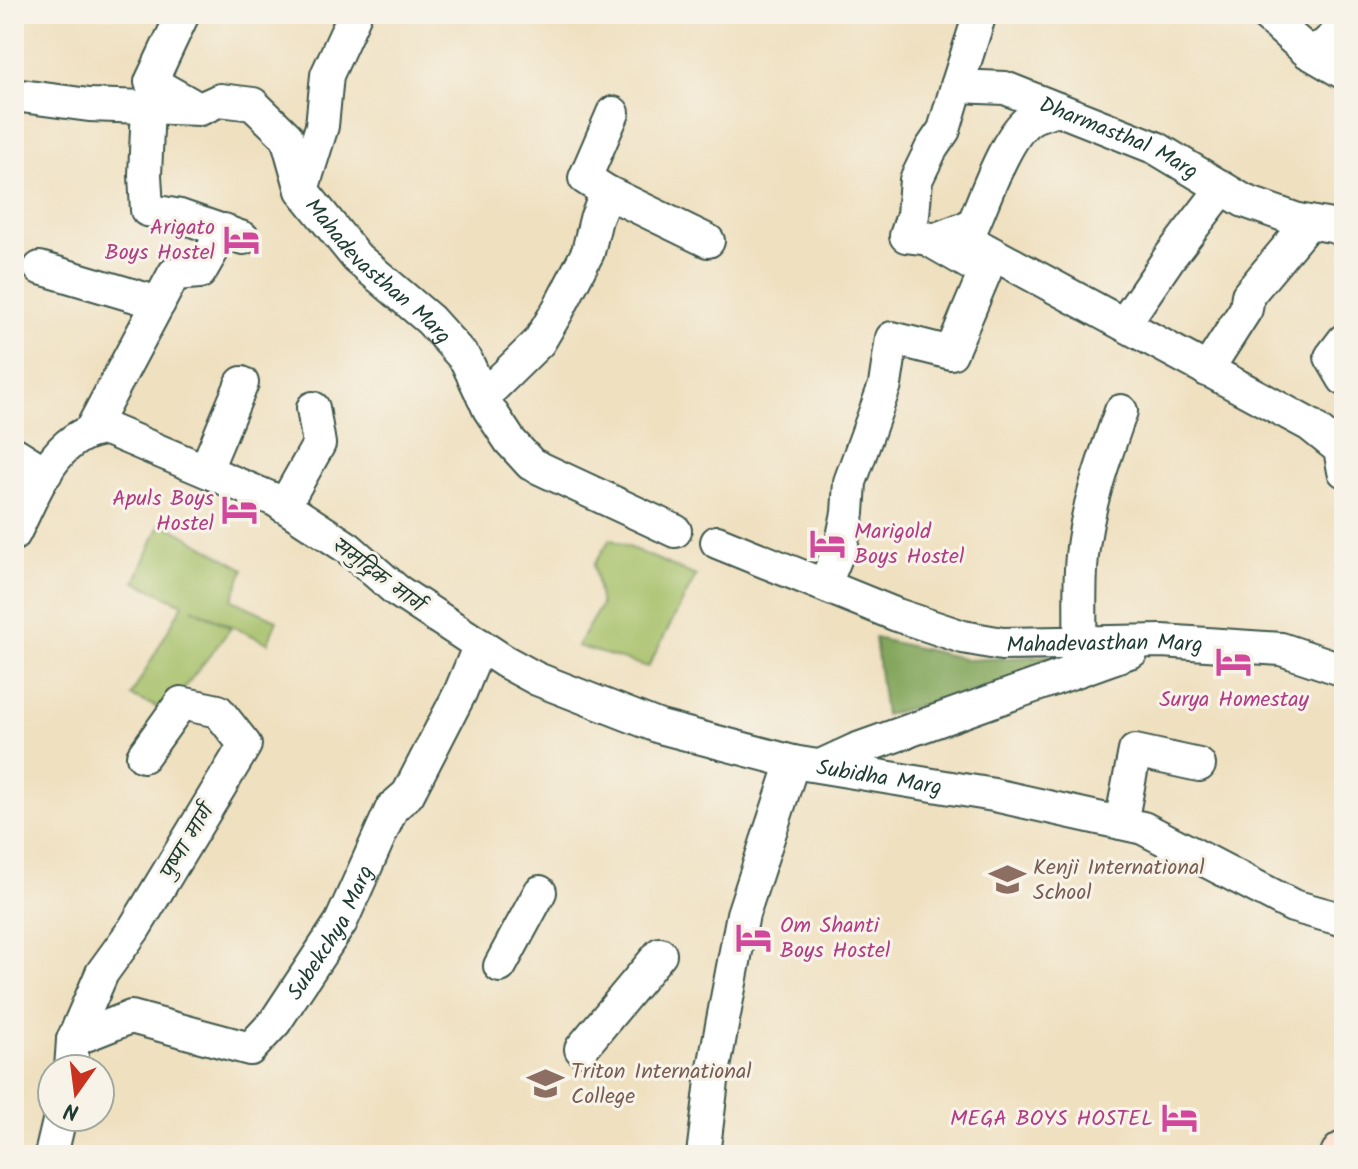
<svg xmlns="http://www.w3.org/2000/svg" width="1358" height="1169" viewBox="0 0 1358 1169" font-family="Kalam,'Playpen Sans Deva',sans-serif">
  <rect width="100%" height="100%" fill="#f7f3e8"/>
  <filter id="ink" filterUnits="userSpaceOnUse"><feTurbulence type="fractalNoise" baseFrequency=".0125" numOctaves="2"/><feDisplacementMap in="SourceGraphic" scale="16" xChannelSelector="R" yChannelSelector="G"/><feConvolveMatrix kernelMatrix="1 2 1 2 8 2 1 2 1" color-interpolation-filters="sRGB"/></filter>
  <filter id="wash" filterUnits="userSpaceOnUse"><feTurbulence type="fractalNoise" baseFrequency=".006" numOctaves="4" result="noise"/><feDisplacementMap in="SourceGraphic" scale="32" xChannelSelector="R" yChannelSelector="G"/><feGaussianBlur stdDeviation="1.8" result="paint"/><feColorMatrix in="noise" values="0 0 0 0 0 0 0 0 0 0 0 0 0 0 0 0 0 1.4 0 .05"/><feComposite in="paint" operator="in"/></filter>
  <g filter="url(#wash)">
    <rect width="100%" height="100%" fill="#efe0c0"/>
    <!-- green -->
    <g fill="#a4bf66" stroke="#627e4d" stroke-width="2">
      <polygon points="161,522 244,569 232,600 277,620 268,643 192,608 231,628 166,711 131,696 183,604 135,582"/>
      <polygon points="610,539 696,576 648,667 577,646 601,605 594,565"/>
    </g>
    <!-- forest -->
    <polygon fill="#83a65b" stroke="#517248" stroke-width="2" points="875,638 970,660 1115,652 885,715"/>
  </g>
  <g filter="url(#ink)">
    <g fill="none" stroke-linecap="round" stroke-linejoin="round">
      <defs>
        <g id="street">
          <polyline points="183,14 151,82 190,104"/>
          <path id="s1" d="M 980,14 L 957,86 L 1005,88 L 1156,148 L 1244,201 L 1298,220 L 1337,227 L 1344,232"/>
          <polyline points="1265,14 1308,52 1344,73"/>
          <polyline points="1308,52 1324,46 1344,28"/>
          <polyline points="957,86 944,130 931,149 916,180 913,215 906,236 975,244 1310,425 1340,449 1344,471"/>
          <path id="s2" d="M 14,95 L 89,105 L 200,109 L 220,100 L 253,104 L 287,137 L 302,190 L 357,258 L 430,320 L 466,360 L 489,409 L 510,441 L 531,464 L 675,531"/>
          <polyline points="148,106 145,175 147,210 180,216 243,238"/>
          <polyline points="302,190 322,126 327,75 355,14"/>
          <polyline points="607,192 585,178 613,113"/>
          <polyline points="40,268 159,303"/>
          <polyline points="1124,324 1169,258 1222,189"/>
          <polyline points="1344,340 1331,357 1344,379"/>
          <polyline points="1207,370 1246,309 1248,295 1309,222"/>
          <polyline points="483,397 539,342 558,310 588,252 596,219 607,192 708,241"/>
          <polyline points="91,430 174,274 200,272 224,230"/>
          <polyline points="14,453 46,473"/>
          <polyline points="206,469 242,383"/>
          <polyline points="284,506 319,444 313,408"/>
          <path d="M 14,534 C 35,493 55,431 107,429 L 275,500 L 348,548 L 396,590 L 504,661 L 537,679 L 660,727 L 793,762"/>
          <path id="s3" d="M 717,542 L 897,615 L 963,637 L 1002,644 L 1162,641 L 1281,649 L 1344,670"/>
          <path d="M 825,584 L 842,542 L 848,513 L 850,482 L 885,385 L 892,338 L 951,353 L 985,272 L 931,241 L 973,225 C 985,198 1006,136 1029,120 C 1037,114 1049,112 1058,109"/>
          <path d="M 1080,644 C 1081,615 1079,585 1082,556 C 1087,505 1104,459 1121,411"/>
          <polyline points="820,766 855,750 1132,651"/>
          <polyline points="1121,823 1135,751 1199,765"/>
          <polyline points="500,966 540,892"/>
          <path id="s4" d="M 73,1040 L 131,1017 L 250,1049 L 275,1022 L 341,922 L 392,808 L 408,794 L 460,693 L 480,645"/>
          <polyline points="581,1049 660,954"/>
          <polyline points="71,1069 73,1040 102,973 134,929 245,745 218,711 181,703 143,756"/>
          <polyline points="51,1155 60,1117"/>
          <path id="s5" d="M 703,1155 L 713,1073 L 743,914 L 793,762 L 994,795 L 1143,828 L 1293,906 L 1344,920"/>
        </g>
        <polyline id="secondary" points="1343,1155 1344,1154"/>
      </defs>
      <!-- street casing -->
      <use href="#street" stroke="#3e5549" stroke-width="36"/>
      <!-- secondary casing -->
      <use href="#secondary" stroke="#3e5549" stroke-width="48"/>
      <!-- street -->
      <use href="#street" stroke="#fff" stroke-width="32"/>
      <!-- secondary -->
      <use href="#secondary" stroke="#fee3d2" stroke-width="44"/>
    </g>
  </g>
  <!-- icons -->
  <defs>
    <symbol id="hotel-bare" viewBox="-9 -9 18 18"><path d="M-6-4.5h1.5V1H6V5H4.5V3h-9V5H-6ZM-4 0a1.8 1.8 0 1 1 3.6 0ZM.5 0V-2.5h3Q6-2.5 6 0Z" fill="#d1479c" stroke="#f7f3e8" stroke-width="2.5" paint-order="stroke"/></symbol>
    <symbol id="school-bare" viewBox="-9 -9 18 18"><path d="M0-5L7-2L0 1L-7-2ZM-4 1L0 2.5L4 1V4Q0 6-4 4Z" fill="#8d6e63" stroke="#f7f3e8" stroke-width="2.5" paint-order="stroke"/></symbol>
    <symbol id="university-bare" viewBox="-9 -9 18 18"><path d="M0-5L7-2L0 1L-7-2ZM-4 1L0 2.5L4 1V4Q0 6-4 4Z" fill="#8d6e63" stroke="#f7f3e8" stroke-width="2.5" paint-order="stroke"/></symbol>
  </defs>
  <g fill-rule="evenodd">
    <use href="#hotel-bare" x="216" y="214" width="51" height="51"/>
    <use href="#hotel-bare" x="214" y="484" width="51" height="51"/>
    <use href="#hotel-bare" x="802" y="518" width="51" height="51"/>
    <use href="#hotel-bare" x="1208" y="636" width="51" height="51"/>
    <use href="#school-bare" x="982" y="854" width="51" height="51"/>
    <use href="#hotel-bare" x="728" y="912" width="51" height="51"/>
    <use href="#university-bare" x="520" y="1058" width="51" height="51"/>
    <use href="#hotel-bare" x="1154" y="1092" width="51" height="51"/>
  </g>
  <g text-anchor="middle" stroke-width="6" stroke-linejoin="round" paint-order="stroke">
    <!-- street labels -->
    <g font-size="22" fill="#1f3d34" stroke="#f7f3e8">
      <text dy="8" stroke="none"><textPath href="#s1" startOffset="248">Dharmasthal Marg</textPath></text>
      <text dy="8" stroke="none"><textPath href="#s2" startOffset="456">Mahadevasthan Marg</textPath></text>
      <text transform="translate(379 574) rotate(37)" y="8">समुद्रिक मार्ग</text>
      <text dy="8" stroke="none"><textPath href="#s3" startOffset="406">Mahadevasthan Marg</textPath></text>
      <text dy="8" stroke="none"><textPath href="#s5" startOffset="492">Subidha Marg</textPath></text>
      <text transform="translate(186 841) rotate(-59)" y="8">पुष्पा मार्ग</text>
      <text dy="8" stroke="none"><textPath href="#s4" startOffset="328">Subekchya Marg</textPath></text>
    </g>
    <!-- hotel labels -->
    <g font-size="22" fill="#b23c85" stroke="#f7f3e8" text-anchor="end">
      <text x="215" y="234">Arigato<tspan x="215" dy="25">Boys Hostel</tspan></text>
      <text x="214" y="505">Apuls Boys<tspan x="214" dy="25">Hostel</tspan></text>
      <text x="854" y="538" text-anchor="start">Marigold<tspan x="854" dy="25">Boys Hostel</tspan></text>
      <text x="1234" y="706" text-anchor="middle">Surya Homestay</text>
      <text x="780" y="932" text-anchor="start">Om Shanti<tspan x="780" dy="25">Boys Hostel</tspan></text>
      <text x="1153" y="1125">MEGA BOYS HOSTEL</text>
    </g>
    <!-- education labels -->
    <g font-size="22" fill="#785e54" stroke="#f7f3e8" text-anchor="start">
      <text x="1033" y="874">Kenji International<tspan x="1033" dy="25">School</tspan></text>
      <text x="571" y="1078">Triton International<tspan x="571" dy="25">College</tspan></text>
    </g>
  </g>
  <!-- margin -->
  <rect width="1358" height="1169" fill="none" stroke="#f7f3e8" stroke-width="48"/>
  <!-- north arrow -->
  <g transform="translate(76 1093) rotate(194)"><circle r="38" fill="#f7f3e8" stroke="#a1aaa0" stroke-width="2"/>
  <path d="M0-6L14 30L0 20L-14 30Z" fill="#c8321e"/>
  <text y="-12" font-size="22" font-weight="bold" text-anchor="middle" fill="#1f3d34">N</text>
  </g>
</svg>
